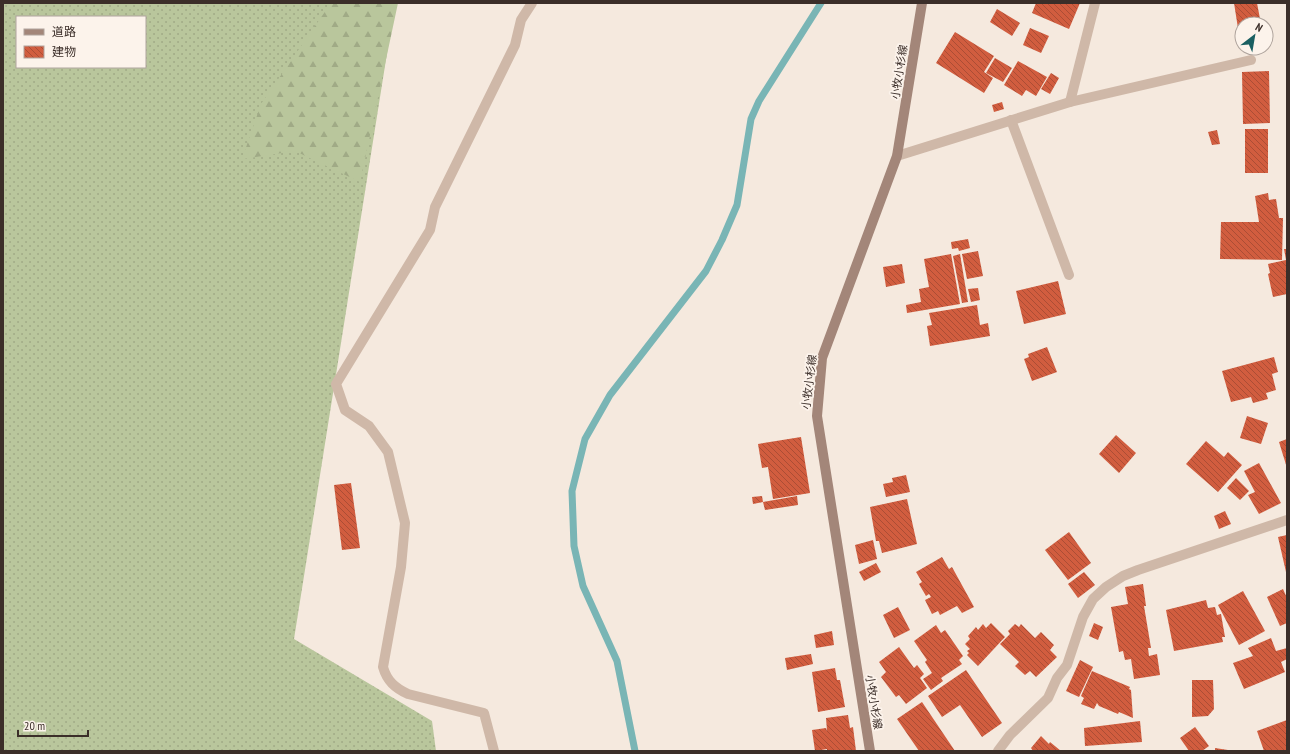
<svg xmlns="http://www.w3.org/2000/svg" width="1290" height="754" viewBox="0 0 1290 754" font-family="'PT Sans Narrow','Noto Sans JP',sans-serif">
  <defs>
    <pattern id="grass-dots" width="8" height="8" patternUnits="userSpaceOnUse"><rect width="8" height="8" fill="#b9c69c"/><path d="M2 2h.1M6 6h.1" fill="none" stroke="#a0aa86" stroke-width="1.8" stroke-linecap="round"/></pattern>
    <pattern id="forest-firs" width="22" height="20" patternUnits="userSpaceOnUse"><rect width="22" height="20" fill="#b9c69c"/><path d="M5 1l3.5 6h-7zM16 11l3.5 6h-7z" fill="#a0aa86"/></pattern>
    <pattern id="building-back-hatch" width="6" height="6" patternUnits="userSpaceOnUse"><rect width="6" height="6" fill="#d15d3f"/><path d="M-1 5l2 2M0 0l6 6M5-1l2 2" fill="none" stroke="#ab4d35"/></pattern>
  </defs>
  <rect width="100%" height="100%" fill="#f5e9de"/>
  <!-- grass -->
  <path fill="url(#grass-dots)" fill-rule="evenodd" d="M 3,3 L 389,3 L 391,28 L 294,639 L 432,721 L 436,751 L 3,751 ZM 17,17 L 145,17 L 145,67 L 17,67 Z"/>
  <!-- forest -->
  <polygon fill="url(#forest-firs)" points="331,3 398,3 360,182 295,151 242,159 261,104"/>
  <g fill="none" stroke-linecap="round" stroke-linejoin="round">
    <!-- stream -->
    <polyline stroke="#79b5b5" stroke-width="7" points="635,751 617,661 583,586 574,546 572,491 585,439 610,395 706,271 722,240 737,205 751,119 759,101 821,3"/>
  </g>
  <!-- building -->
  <g fill="url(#building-back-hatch)">
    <polygon points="1036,3 1080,3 1069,29 1032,13"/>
    <polygon points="1234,3 1257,3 1261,24 1242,24 1242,40 1240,41"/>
    <polygon points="997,9 1020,23 1012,36 990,22"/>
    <polygon points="1030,28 1049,36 1041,53 1023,45"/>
    <polygon points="955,32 994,56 984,72 993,78 984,93 936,63"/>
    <polygon points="995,58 1012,68 1003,82 986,73"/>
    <polygon points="1018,61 1047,77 1036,96 1026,90 1022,96 1004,85"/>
    <polygon points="1269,71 1270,123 1243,124 1242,72"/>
    <polygon points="1051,73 1059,78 1050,94 1041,89"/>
    <polygon points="1002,102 1004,109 994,112 992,105"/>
    <rect x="1245" y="129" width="23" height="44"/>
    <polygon points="1217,130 1220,144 1212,145 1208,132"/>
    <polygon points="1268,193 1269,200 1276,199 1279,218 1283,218 1282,260 1220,259 1221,222 1259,222 1255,196"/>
    <polygon points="968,239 970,248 959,251 958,248 952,249 951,242"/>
    <polygon points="1284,249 1287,249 1287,294 1273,297 1268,274 1270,273 1268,264 1286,260"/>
    <polygon points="978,251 983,276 967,279 962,254"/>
    <polygon points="951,254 960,304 907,313 906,305 921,302 919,289 929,287 924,259"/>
    <polygon points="960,254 968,302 962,303 953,256"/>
    <polygon points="902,264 905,283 886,287 883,267"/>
    <polygon points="1058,281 1066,314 1024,324 1016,291"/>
    <polygon points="978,288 980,300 971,302 968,289"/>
    <polygon points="977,305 980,325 988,323 990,336 930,346 927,326 932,325 929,313"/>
    <polygon points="1047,347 1057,372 1032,381 1024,359 1029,357 1028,354"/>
    <polygon points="1274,357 1278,372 1272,374 1276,390 1266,393 1268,399 1253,403 1251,397 1231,402 1222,371"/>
    <polygon points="1247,416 1268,423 1261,444 1240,438"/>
    <polygon points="1116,435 1136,453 1119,473 1099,454"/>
    <polygon points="801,437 810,493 773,499 768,467 762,468 758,444"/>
    <polygon points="1287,439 1287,468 1279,442"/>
    <polygon points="1206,441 1224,457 1228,452 1242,465 1218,492 1186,464"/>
    <polygon points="1259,463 1281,503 1259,514 1248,495 1255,492 1244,471"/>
    <polygon points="906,475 910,492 886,497 883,484 893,482 892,478"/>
    <polygon points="1236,478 1249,491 1240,500 1227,488"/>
    <polygon points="351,483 360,548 342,550 334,485"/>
    <polygon points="762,496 763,502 753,504 752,497"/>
    <polygon points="797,496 798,505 765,510 763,502"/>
    <polygon points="907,499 917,544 882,553 879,541 876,541 870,507"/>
    <polygon points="1225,511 1231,524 1219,529 1214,516"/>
    <polygon points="1069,532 1091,563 1068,580 1045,550"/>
    <polygon points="1287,535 1287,572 1286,572 1278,537"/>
    <polygon points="873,540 877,559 859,564 855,545"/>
    <polygon points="942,557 949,569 952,567 974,607 962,613 957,606 940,615 938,611 932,614 925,600 931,597 929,594 926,596 919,584 922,582 916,572"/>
    <polygon points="876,563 881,572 864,581 859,572"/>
    <polygon points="1084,572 1095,585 1078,598 1068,584"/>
    <polygon points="1143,584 1146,606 1144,606 1151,648 1148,648 1149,656 1157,654 1160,675 1134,679 1131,659 1125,660 1123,651 1119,652 1111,607 1128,604 1125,587"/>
    <polygon points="1283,589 1287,598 1287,623 1280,626 1267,597"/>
    <polygon points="1243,591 1265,631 1239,645 1218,605"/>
    <polygon points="1206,600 1208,608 1215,607 1217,615 1221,614 1225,637 1222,637 1223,642 1174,651 1166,610"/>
    <polygon points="898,607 910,630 894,638 883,615"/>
    <polygon points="991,623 1005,637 978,666 967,655 969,653 967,651 970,649 965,644 970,639 968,636 976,627 978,630 983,624 986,628"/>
    <polygon points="1094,623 1103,627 1098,640 1089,636"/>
    <polygon points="1015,624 1019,627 1021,624 1035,638 1041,632 1054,645 1050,650 1057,657 1036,677 1030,671 1025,675 1015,666 1019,662 1000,644 1010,634 1008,631"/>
    <polygon points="936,625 941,633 945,630 963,656 959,660 962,664 941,678 943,681 931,690 923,679 932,673 925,662 927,660 914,641"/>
    <polygon points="832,631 834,645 816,648 814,635"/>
    <polygon points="1271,638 1276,651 1287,648 1287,659 1281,662 1285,672 1244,689 1233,663 1253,656 1248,648"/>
    <polygon points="899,647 914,668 917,665 924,674 920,678 927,688 906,704 899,695 896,697 881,677 886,672 879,662"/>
    <polygon points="811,654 813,664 787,670 785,658"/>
    <polygon points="1080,660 1093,667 1079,697 1066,691"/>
    <polygon points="835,668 837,680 840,680 845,707 818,712 812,672"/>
    <polygon points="966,670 1002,723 982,737 960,705 942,717 928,696"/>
    <polygon points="1092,671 1130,687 1129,689 1131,690 1133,718 1119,712 1118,714 1099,706 1097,703 1094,709 1081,704 1084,698 1081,696"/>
    <polygon points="1192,680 1213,680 1214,709 1208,716 1192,717"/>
    <polygon points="922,702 955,751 919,751 897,719"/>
    <polygon points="848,715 850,728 853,727 856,751 827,751 827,749 815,751 812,730 826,728 827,731 826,718"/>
    <polygon points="1287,720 1287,751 1264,751 1257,731"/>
    <polygon points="1140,721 1142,742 1085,746 1084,728"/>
    <polygon points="1195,727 1209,746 1202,751 1189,751 1180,738"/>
    <polygon points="1041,736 1049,744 1050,742 1061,751 1033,751 1031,748"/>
    <polygon points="1215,748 1228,750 1228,751 1215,751"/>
  </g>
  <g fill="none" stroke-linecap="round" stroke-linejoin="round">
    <!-- street -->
    <g stroke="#cfb8a8" stroke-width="10">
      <polyline points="1070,102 1095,3"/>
      <polyline points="1011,120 1069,275"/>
      <polyline points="897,156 1070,102 1251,60"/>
      <path d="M 494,751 L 484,713 L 408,694 C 395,688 387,681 383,667 L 401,567 L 405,523 L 388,452 L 369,426 L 345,410 L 336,384 L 430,230 L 435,207 L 515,45 L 521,20 L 532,3"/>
      <polyline points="998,751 1010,735 1048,698 1057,678 1067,665 1083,617 1093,599 1106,587 1123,576 1138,570 1287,520"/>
    </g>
    <!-- secondary -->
    <polyline stroke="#a38679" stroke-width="10" points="870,751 817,416 822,358 897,156 922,3"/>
  </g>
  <g text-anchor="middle" stroke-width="3.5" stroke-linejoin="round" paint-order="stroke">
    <!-- street labels -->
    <g font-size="11" fill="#3b2e29" stroke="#fcf3eb">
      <text transform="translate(899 72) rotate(-81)" y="4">小牧小杉線</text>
      <text transform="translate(809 382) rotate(-83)" y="4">小牧小杉線</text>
      <text transform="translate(874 702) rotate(81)" y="4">小牧小杉線</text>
    </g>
  </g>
  <!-- border -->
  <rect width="1290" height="754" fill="none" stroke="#3b2e29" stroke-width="8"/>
  <!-- legend -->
  <rect x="16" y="16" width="130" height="52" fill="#fcf3eb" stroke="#afa49d"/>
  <rect x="24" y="29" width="20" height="6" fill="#a38679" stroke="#afa49d"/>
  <text x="52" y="36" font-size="12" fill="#3b2e29">道路</text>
  <rect x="24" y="46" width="20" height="12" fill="url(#building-back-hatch)" stroke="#afa49d"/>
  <text x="52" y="56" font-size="12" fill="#3b2e29">建物</text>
  <!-- north arrow -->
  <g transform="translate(1254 36) rotate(31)"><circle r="19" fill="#fcf3eb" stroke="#afa49d"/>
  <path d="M0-3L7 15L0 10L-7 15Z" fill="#1a5f61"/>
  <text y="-6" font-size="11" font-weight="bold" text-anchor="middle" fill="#3b2e29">N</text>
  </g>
  <!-- scale -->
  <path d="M18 730v6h70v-6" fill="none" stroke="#3b2e29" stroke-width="2"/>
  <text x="24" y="730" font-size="12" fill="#3b2e29" stroke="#fcf3eb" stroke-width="3" paint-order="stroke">20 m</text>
</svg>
